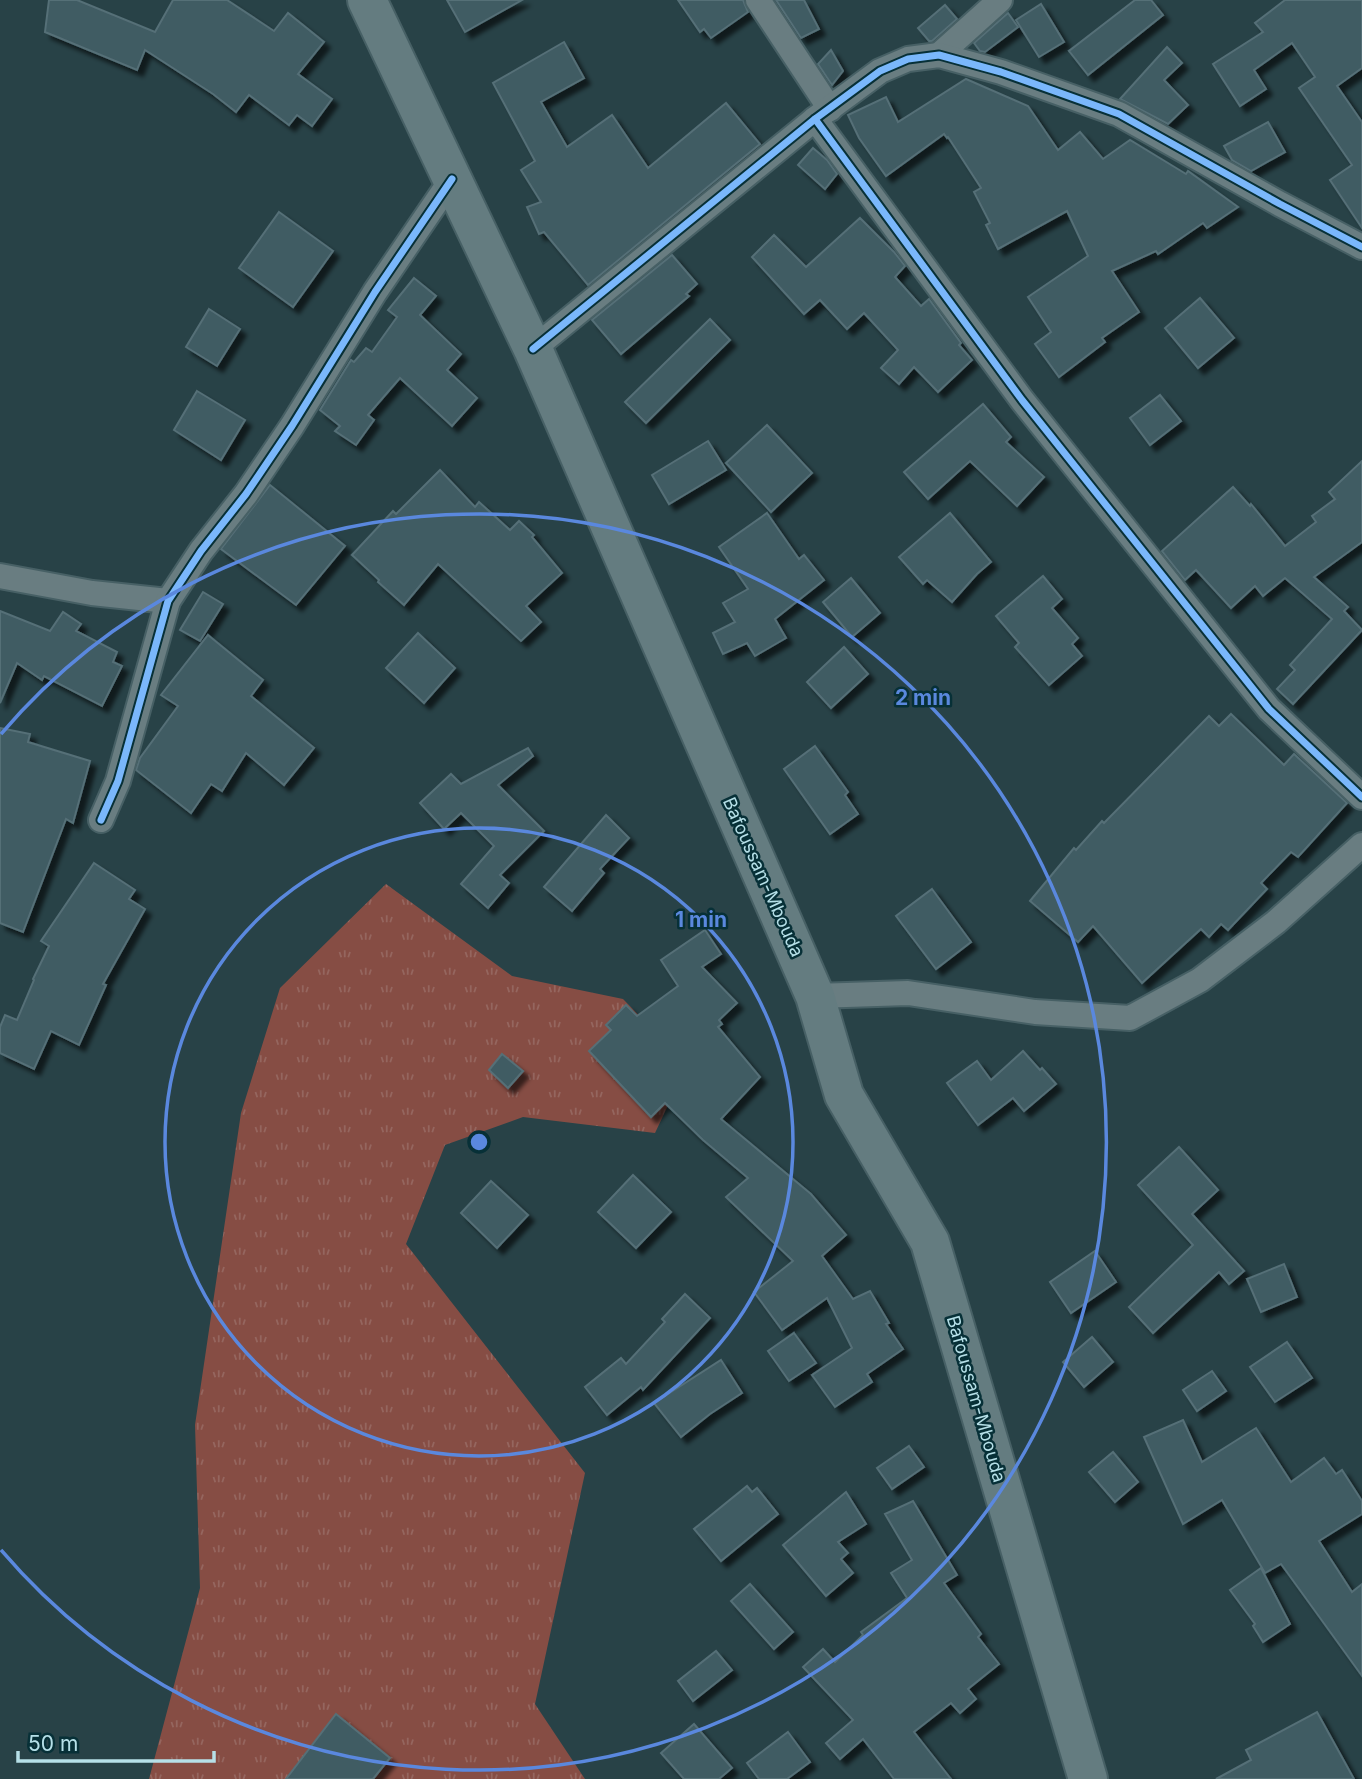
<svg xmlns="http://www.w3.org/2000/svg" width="1362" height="1779" viewBox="0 0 1362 1779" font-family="Inter,sans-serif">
  <defs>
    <pattern id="grass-tufts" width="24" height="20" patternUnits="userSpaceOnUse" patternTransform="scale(1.75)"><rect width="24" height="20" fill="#864d44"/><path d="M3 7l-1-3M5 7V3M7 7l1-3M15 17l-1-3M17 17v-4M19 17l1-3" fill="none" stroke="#95665f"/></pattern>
    <filter id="shadow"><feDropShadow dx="6" dy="6" stdDeviation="2" flood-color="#0009"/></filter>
  </defs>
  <rect width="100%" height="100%" fill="#284247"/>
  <!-- grass -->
  <polygon fill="url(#grass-tufts)" points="386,884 512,976 623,999 687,1065 655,1133 523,1117 445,1145 406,1244 585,1473 535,1704 585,1779 149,1779 200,1588 195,1425 241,1113 280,988"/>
  <!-- building -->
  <g fill="#415b63" stroke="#556f77" stroke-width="2" filter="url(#shadow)">
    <polygon points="49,0 77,0 155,32 173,0 227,0 274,31 288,13 324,42 298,74 332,99 312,126 297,115 289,125 249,95 236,112 213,94 145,50 137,70 45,32"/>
    <polygon points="447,0 522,0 465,32"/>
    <polygon points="678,0 743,0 748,12 711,38 704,29 700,32"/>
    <polygon points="776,0 804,0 819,29 801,38"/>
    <polygon points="1135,0 1151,0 1163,15 1088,75 1069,51"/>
    <polygon points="1285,0 1362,0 1362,68 1337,86 1362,122 1362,228 1330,180 1352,165 1299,88 1315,77 1292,43 1254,70 1266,89 1240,106 1213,64 1263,32 1255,23"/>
    <polygon points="1041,4 1064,42 1039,57 1016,20"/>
    <polygon points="945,5 957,19 932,41 929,41 918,28"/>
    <polygon points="1008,13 1018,27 985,52 980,51 974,43"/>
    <polygon points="564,42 584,78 541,102 567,147 612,115 648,168 726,103 760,144 588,285 544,232 539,234 527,207 541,202 521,170 535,161 493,83"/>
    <polygon points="1167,47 1182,63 1164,80 1188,105 1168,124 1120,99"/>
    <polygon points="831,50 843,71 832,85 818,64"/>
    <polygon points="966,79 1028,106 1058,150 1080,132 1103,159 1130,140 1186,174 1188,171 1238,207 1207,228 1203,223 1158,254 1156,251 1112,271 1139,312 1102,338 1105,342 1059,377 1035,344 1051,332 1028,297 1088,256 1067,211 998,249 986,225 990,223 974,192 981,188 948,137 947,138 944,134 886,176 859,138 848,115 886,97 898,122"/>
    <polygon points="1268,122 1285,152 1251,171 1232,160 1224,146"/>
    <polygon points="813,148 827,160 837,174 825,189 798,165"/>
    <polygon points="279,212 333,251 293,307 239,268"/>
    <polygon points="860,218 894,252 905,266 895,277 921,306 929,299 961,343 959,345 972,360 938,392 914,367 899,384 881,368 898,350 864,313 847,329 820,300 804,314 752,257 774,235 806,267"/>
    <polygon points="672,255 697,284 686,294 689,296 621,354 592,320"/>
    <polygon points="414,278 436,296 420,315 461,354 447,370 477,398 452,426 400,378 368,415 374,420 356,445 335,431 340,426 320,410 351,360 354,362 366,348 372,352 397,317 388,310"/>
    <polygon points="1200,298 1234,338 1198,368 1165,328"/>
    <polygon points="209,309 240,329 217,366 186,347"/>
    <polygon points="710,319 730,340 646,423 625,402"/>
    <polygon points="197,391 245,420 221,460 174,430"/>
    <polygon points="1160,395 1181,421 1150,445 1130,418"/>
    <polygon points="983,404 1011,437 1006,442 1044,477 1017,506 970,461 928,499 904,472"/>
    <polygon points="767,425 812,473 771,512 726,463"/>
    <polygon points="708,441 726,470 669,504 652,475"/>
    <polygon points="1362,461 1362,542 1314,577 1348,607 1344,611 1362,630 1293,704 1277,689 1295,670 1290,665 1332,619 1285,578 1263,596 1255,586 1231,608 1196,570 1185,580 1162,551 1233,487 1250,506 1251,504 1285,546 1316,522 1312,516 1335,499 1329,492"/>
    <polygon points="440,470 475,507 479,502 510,530 519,521 534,535 532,537 562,573 526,606 541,622 521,641 438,564 404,605 378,582 379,580 352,555 393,511 396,514"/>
    <polygon points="270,485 345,546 296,605 221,549"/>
    <polygon points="767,513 799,559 804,555 824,580 775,619 786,638 755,656 747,643 723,654 713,633 735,622 723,603 748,589 719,547"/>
    <polygon points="950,513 991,562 977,574 952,602 927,580 923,584 899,557"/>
    <polygon points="1043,576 1062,599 1052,608 1078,638 1072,644 1082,656 1049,685 1015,647 1019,643 996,616"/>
    <polygon points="851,578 880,613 852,637 823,602"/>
    <polygon points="203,592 223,604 200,641 180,630"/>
    <polygon points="0,611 50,631 63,612 81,624 76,631 117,652 113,662 122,666 102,706 44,676 42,680 17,663 0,703"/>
    <polygon points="418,633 455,668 424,703 386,668"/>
    <polygon points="208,635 263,680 251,696 314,748 284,785 246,753 222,791 211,784 191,813 136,770 140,758 178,706 161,695"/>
    <polygon points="844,647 868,674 831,708 807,682"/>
    <polygon points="1231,714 1284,765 1294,754 1347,803 1298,857 1291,852 1261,883 1267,889 1228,930 1221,924 1209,937 1201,929 1142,983 1093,926 1078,942 1030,901 1074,848 1076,850 1102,821 1104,823 1209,716 1219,726"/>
    <polygon points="0,728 30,734 28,742 90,761 73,823 66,819 23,932 0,923"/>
    <polygon points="815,746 848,792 845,795 858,814 830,834 784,769"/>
    <polygon points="528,748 533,756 498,785 544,831 500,875 509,883 488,908 461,884 494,846 461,813 444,829 420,803 451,774 461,784"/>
    <polygon points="606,815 629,838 600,869 604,873 572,911 544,887"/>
    <polygon points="94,863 135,890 129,899 145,909 103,984 106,985 79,1045 51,1031 34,1069 0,1053 0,1027 5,1015 17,1020 34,980 33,979 49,946 41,941"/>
    <polygon points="932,889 971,942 936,969 896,916"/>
    <polygon points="705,930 721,954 702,967 737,1003 719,1020 722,1024 718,1027 760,1077 721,1119 811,1194 846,1235 822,1256 853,1299 870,1291 889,1323 886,1324 903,1349 867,1374 872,1382 835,1407 812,1375 852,1348 827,1298 782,1330 754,1292 793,1261 726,1197 748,1178 703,1140 665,1103 651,1117 589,1051 611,1030 606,1025 626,1005 637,1016 678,986 661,960"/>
    <polygon points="1023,1051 1040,1070 1042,1068 1056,1084 1024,1111 1013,1098 978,1125 947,1083 977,1061 991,1080"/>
    <polygon points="502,1054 523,1071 508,1088 489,1070"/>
    <polygon points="1179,1147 1218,1190 1192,1214 1244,1271 1229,1284 1219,1272 1153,1333 1129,1307 1193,1245 1138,1185"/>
    <polygon points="633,1175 671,1212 636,1248 598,1212"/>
    <polygon points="491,1181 528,1215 497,1248 461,1213"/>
    <polygon points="1095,1251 1116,1282 1071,1313 1050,1282"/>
    <polygon points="1284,1264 1297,1297 1261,1312 1247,1279"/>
    <polygon points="685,1294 710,1318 643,1390 641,1387 607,1415 585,1387 621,1358 626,1364 665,1322 662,1319"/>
    <polygon points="794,1333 816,1363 789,1381 768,1351"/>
    <polygon points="1092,1337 1113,1362 1084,1387 1063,1362"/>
    <polygon points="1287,1342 1312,1378 1275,1402 1250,1367"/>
    <polygon points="721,1360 742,1393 710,1414 681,1437 654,1403"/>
    <polygon points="1212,1371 1226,1391 1197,1411 1183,1390"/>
    <polygon points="1183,1420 1202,1462 1256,1428 1291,1482 1324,1458 1336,1474 1342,1470 1362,1501 1362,1514 1319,1541 1352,1592 1362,1584 1362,1676 1281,1564 1265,1573 1222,1500 1183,1524 1144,1437"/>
    <polygon points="909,1446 924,1467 892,1489 877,1468"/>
    <polygon points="1113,1452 1138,1482 1115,1502 1089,1472"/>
    <polygon points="747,1486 752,1492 757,1488 778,1514 721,1561 694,1529"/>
    <polygon points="846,1492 866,1524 838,1542 848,1553 841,1559 853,1573 826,1596 783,1545"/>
    <polygon points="913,1501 957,1575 944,1583 981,1634 978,1637 999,1664 968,1689 976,1699 960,1713 951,1703 914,1732 951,1779 894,1779 863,1739 840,1759 826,1743 853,1720 803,1667 823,1649 835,1662 863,1635 861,1632 907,1598 891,1573 912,1560 885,1514"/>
    <polygon points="1261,1568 1290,1624 1263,1642 1253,1626 1255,1624 1230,1590"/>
    <polygon points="750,1584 793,1632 774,1649 731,1601"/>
    <polygon points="716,1651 732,1670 693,1701 678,1681"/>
    <polygon points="1317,1712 1354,1779 1216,1779 1251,1760 1246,1750"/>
    <polygon points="336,1714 390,1758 373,1779 286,1779"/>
    <polygon points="694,1724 732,1768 719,1779 684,1779 661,1753"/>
    <polygon points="788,1732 810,1762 787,1779 759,1779 747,1763"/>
  </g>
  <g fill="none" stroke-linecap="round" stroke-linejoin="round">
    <defs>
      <g id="minor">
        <polyline points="758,0 830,109"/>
        <polyline points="939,55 1000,0"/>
        <polyline points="815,119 1022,400 1269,709 1362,797"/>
        <polyline points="533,349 815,119 880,71 908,59 939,55 1001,72 1119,114 1280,204 1362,247"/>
        <polyline points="0,576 92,593 168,601"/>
        <polyline points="101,820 118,781 168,601 201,551 246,494 292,426 375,292 452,179"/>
        <polyline points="815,996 908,993 1035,1012 1130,1018 1200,980 1276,922 1362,845"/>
      </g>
      <polyline id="trunk" points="367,0 533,349 815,996 844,1095 930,1242 1088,1779"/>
    </defs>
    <!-- minor casing -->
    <use href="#minor" stroke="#476065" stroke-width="28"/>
    <!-- trunk casing -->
    <use href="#trunk" stroke="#476065" stroke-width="42"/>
    <!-- minor -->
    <use href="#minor" stroke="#697d81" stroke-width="24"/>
    <!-- trunk -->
    <use href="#trunk" stroke="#647c80" stroke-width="38"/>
    <defs>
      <g id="cycleway">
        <polyline points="815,119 1022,400 1269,709 1362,797"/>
        <polyline points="533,349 815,119 880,71 908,59 939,55 1001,72 1119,114 1280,204 1362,247"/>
        <polyline points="101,820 118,781 168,601 201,551 246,494 292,426 375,292 452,179"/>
      </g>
    </defs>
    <!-- cycleway casing -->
    <use href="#cycleway" stroke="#073037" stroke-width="11"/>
    <!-- cycleway -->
    <use href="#cycleway" stroke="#7ab7fb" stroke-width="7"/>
  </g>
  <!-- distance rings -->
  <g fill="none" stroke="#5a88de" stroke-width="3.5">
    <circle cx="479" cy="1142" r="314"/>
    <path d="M1 734A628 628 0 1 1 1 1550"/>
  </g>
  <g text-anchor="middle" stroke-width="5" stroke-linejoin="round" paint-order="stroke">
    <!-- street labels -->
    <g font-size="18" fill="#b6e0e8" stroke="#073037">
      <text transform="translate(763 877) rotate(66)" y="6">Bafoussam-Mbouda</text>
      <text transform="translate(976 1399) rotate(74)" y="6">Bafoussam-Mbouda</text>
    </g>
  </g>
  <circle cx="479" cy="1142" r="10" fill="#5a88de" stroke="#073037" stroke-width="3.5"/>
  <g font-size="21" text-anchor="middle" font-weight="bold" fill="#5a88de" stroke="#073037" stroke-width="5" stroke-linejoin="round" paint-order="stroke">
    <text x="923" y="705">2 min</text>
    <text x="701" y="927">1 min</text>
  </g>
  <!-- scale -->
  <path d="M18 1751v10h196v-10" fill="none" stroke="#b6e0e8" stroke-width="3.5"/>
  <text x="28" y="1751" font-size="21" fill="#b6e0e8" stroke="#073037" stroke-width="5" paint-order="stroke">50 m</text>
</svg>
